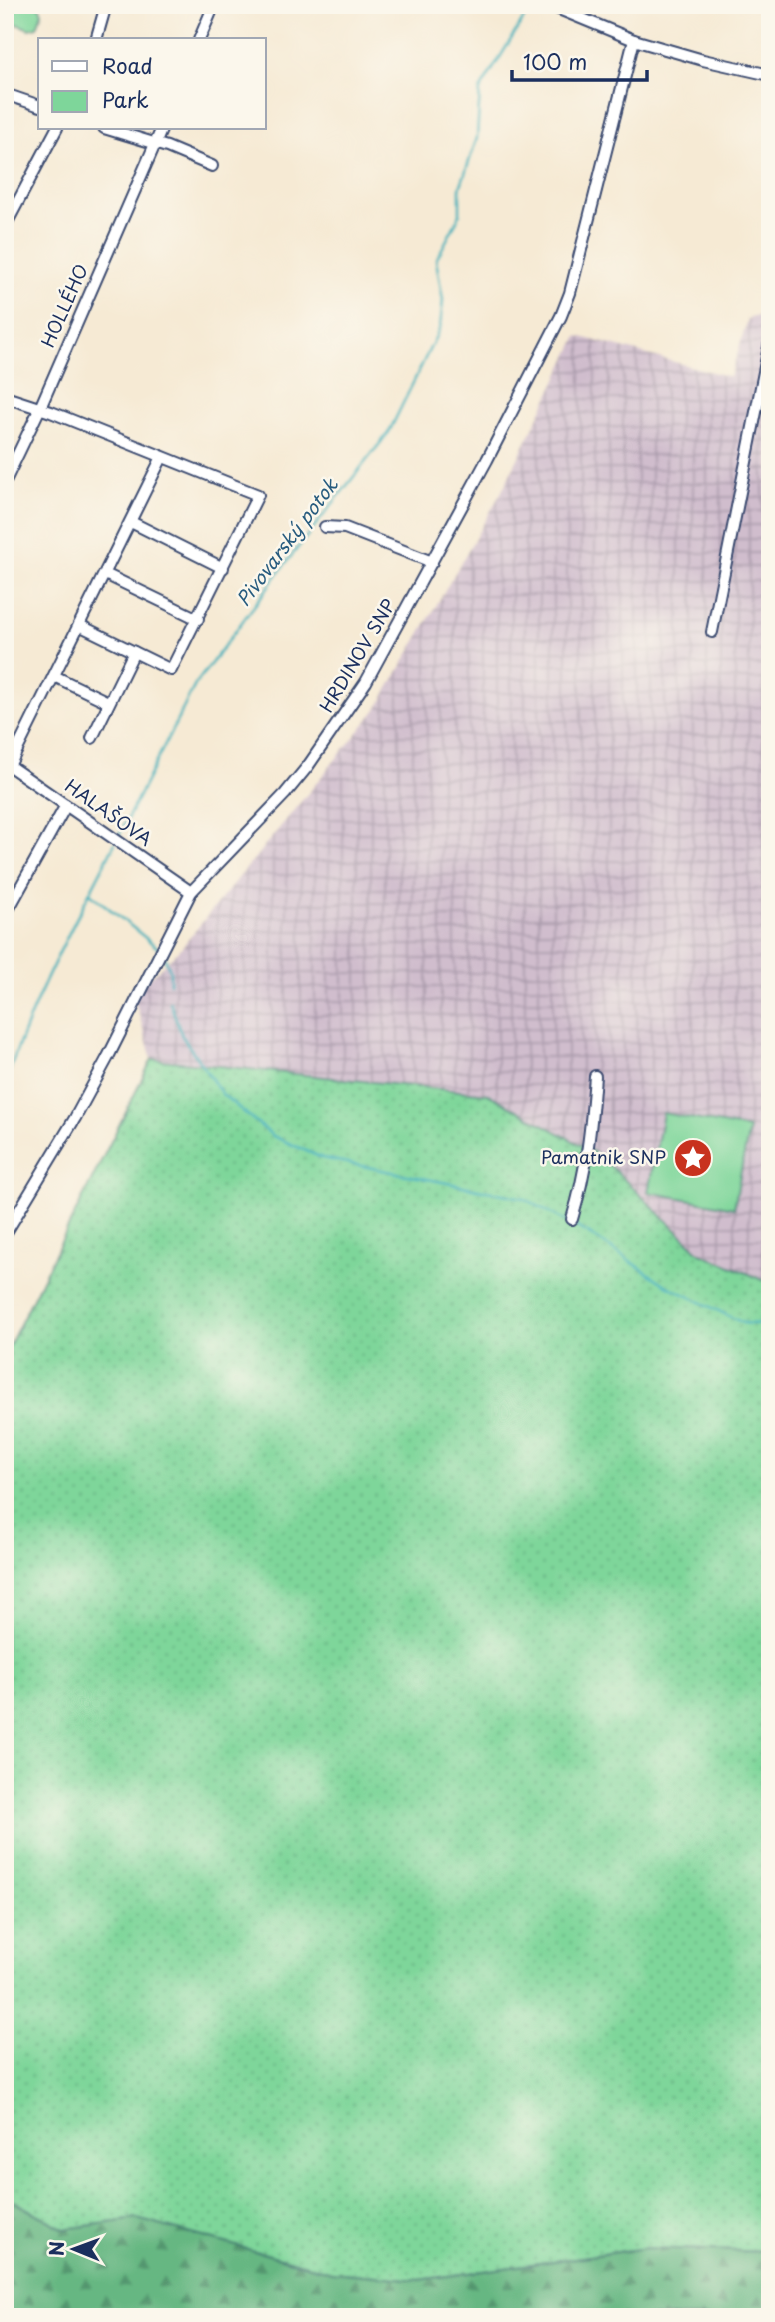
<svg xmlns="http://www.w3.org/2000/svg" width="775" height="2322" viewBox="0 0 775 2322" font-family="'Playpen Sans',sans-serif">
  <defs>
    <pattern id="industrial-grid" width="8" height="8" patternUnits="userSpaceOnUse" patternTransform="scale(1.75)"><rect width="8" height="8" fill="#d0bdcd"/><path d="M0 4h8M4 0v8" fill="none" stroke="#a89aaa"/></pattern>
    <pattern id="grass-dots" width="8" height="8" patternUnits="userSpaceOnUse" patternTransform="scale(1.75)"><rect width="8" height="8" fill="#7ed69a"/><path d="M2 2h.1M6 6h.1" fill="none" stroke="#6cb887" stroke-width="1.8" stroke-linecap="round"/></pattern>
    <pattern id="forest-firs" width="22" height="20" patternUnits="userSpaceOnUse" patternTransform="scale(1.75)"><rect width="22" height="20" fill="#66b782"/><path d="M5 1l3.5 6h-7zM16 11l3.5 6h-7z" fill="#53956e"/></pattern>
  </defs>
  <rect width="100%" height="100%" fill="#fbf7ec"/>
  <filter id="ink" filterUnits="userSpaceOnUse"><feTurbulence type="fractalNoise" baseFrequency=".0143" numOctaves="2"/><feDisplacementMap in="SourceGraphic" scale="14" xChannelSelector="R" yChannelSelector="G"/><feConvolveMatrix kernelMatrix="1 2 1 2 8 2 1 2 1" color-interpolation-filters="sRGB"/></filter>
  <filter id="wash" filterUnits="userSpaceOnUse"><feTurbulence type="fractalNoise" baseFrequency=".00686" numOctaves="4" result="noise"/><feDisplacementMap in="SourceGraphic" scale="28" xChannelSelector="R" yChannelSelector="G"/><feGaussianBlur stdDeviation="1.57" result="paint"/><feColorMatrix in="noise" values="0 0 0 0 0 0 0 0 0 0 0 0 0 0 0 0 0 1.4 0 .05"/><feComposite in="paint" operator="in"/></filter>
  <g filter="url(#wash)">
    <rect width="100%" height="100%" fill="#f6ead4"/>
    <!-- industrial -->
    <polygon fill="url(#industrial-grid)" points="770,312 770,1283 700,1253 599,1155 488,1094 152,1059 133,994 181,948 377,709 502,491 578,336 730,377 748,319"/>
    <!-- grass -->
    <polygon fill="url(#grass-dots)" stroke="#4c827c" stroke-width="2" points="152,1059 488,1094 599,1155 700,1253 770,1283 770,2252 646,2248 419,2280 332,2272 137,2219 64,2229 5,2197 5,1354"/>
    <!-- forest -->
    <polygon fill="url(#forest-firs)" stroke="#407370" stroke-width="2" points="5,2197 64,2229 137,2219 332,2272 419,2280 646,2248 770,2252 770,2317 5,2317"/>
    <!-- park -->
    <g fill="#7ed69a" stroke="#4c827c" stroke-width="2">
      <polygon points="5,5 35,5 40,8 42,13 37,27 29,29 5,19"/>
      <polygon points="663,1113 749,1129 734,1208 648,1192"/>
    </g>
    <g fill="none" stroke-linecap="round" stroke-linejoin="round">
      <!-- stream -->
      <g stroke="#41b1bc" stroke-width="2.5">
        <polyline points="118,837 195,685 289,559 389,432 440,328 443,300 436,260 460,215 460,188 477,138 480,90 532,5"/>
        <polyline points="90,893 158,948"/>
        <polyline points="164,956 170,970 170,983"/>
        <polyline points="170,1002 182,1036 222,1094 273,1136 322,1158 523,1198 588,1233 666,1285 743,1323 770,1325"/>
        <path d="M 5,1085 C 31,1000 75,922 115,843"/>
      </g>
    </g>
  </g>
  <g filter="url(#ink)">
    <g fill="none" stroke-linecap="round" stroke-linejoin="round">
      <defs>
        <g id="minor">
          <polyline points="549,5 634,40 703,60 770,75"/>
          <polyline points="96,40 106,5"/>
          <polyline points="199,40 214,5"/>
          <polyline points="5,94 40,106"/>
          <polyline points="104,128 167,147 212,166"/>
          <polyline points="5,226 57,128"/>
          <polyline points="5,397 51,412 258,495 171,670 79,625"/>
          <polyline points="5,481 40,408 162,128"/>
          <polyline points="131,522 223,568"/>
          <polyline points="325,527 345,528 432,562"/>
          <polyline points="105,574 198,619"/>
          <polyline points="712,632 770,342"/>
          <polyline points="54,676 108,702"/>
          <polyline points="92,738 134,652"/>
          <polyline points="5,763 191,892"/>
          <polyline points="9,766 162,457"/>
          <polyline points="5,915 66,805"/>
          <path d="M 572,1219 C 587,1169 591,1128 595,1076"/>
          <polyline points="5,1234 75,1118 108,1057 191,892 285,794 308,766 366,682 487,460 561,316 570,293 634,40"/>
        </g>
      </defs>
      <!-- minor casing -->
      <use href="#minor" stroke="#3c4b70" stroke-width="14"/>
      <!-- minor -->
      <use href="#minor" stroke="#fff" stroke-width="10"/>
    </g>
  </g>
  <!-- icons -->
  <defs>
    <symbol id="sight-disc" viewBox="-11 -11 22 22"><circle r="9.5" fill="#c8321e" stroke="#fbf7ec"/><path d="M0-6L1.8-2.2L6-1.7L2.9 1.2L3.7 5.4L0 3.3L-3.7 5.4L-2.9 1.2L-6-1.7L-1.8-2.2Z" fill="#fff"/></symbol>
  </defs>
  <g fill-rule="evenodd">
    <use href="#sight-disc" x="671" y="1136" width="44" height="44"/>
  </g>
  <g text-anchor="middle" stroke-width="5" stroke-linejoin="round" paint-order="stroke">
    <!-- street labels -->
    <g font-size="18" fill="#1b2f5e" stroke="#fbf7ec">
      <text transform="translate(65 306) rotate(-66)" y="6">HOLLÉHO</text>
      <text transform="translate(358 656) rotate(-59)" y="6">HRDINOV SNP</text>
      <text transform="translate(108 813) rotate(35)" y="6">HALAŠOVA</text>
    </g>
    <!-- poi labels -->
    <g font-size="18" fill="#1b2f5e" stroke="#fbf7ec" text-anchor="end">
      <text x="666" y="1164">Pamatnik SNP</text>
    </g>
    <!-- water labels -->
    <g font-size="19" font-style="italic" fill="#285c7f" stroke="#fbf7ec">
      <text transform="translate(287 542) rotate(-53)" y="7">Pivovarský potok</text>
    </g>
  </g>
  <!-- margin -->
  <rect width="775" height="2322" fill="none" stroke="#fbf7ec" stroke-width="28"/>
  <!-- legend -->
  <rect x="38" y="38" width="228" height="91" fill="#fbf7ec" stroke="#a1a7b3" stroke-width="2"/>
  <rect x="52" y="61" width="35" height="10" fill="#ffffff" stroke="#a1a7b3" stroke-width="2"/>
  <text x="102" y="74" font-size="21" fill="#1b2f5e">Road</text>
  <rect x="52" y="91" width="35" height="21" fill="#7ed69a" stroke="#a1a7b3" stroke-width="2"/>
  <text x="102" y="108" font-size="21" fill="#1b2f5e">Park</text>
  <!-- north arrow -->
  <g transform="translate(74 2249) rotate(271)" stroke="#fbf7ec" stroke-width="5" paint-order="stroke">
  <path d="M0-5L12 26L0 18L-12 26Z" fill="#1b2f5e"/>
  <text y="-10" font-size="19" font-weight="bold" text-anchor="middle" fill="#1b2f5e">N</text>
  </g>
  <!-- scale -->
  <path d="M512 70v10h135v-10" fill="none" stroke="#1b2f5e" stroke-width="3.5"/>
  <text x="523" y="70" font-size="21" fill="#1b2f5e" stroke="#fbf7ec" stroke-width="5" paint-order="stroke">100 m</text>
</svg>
